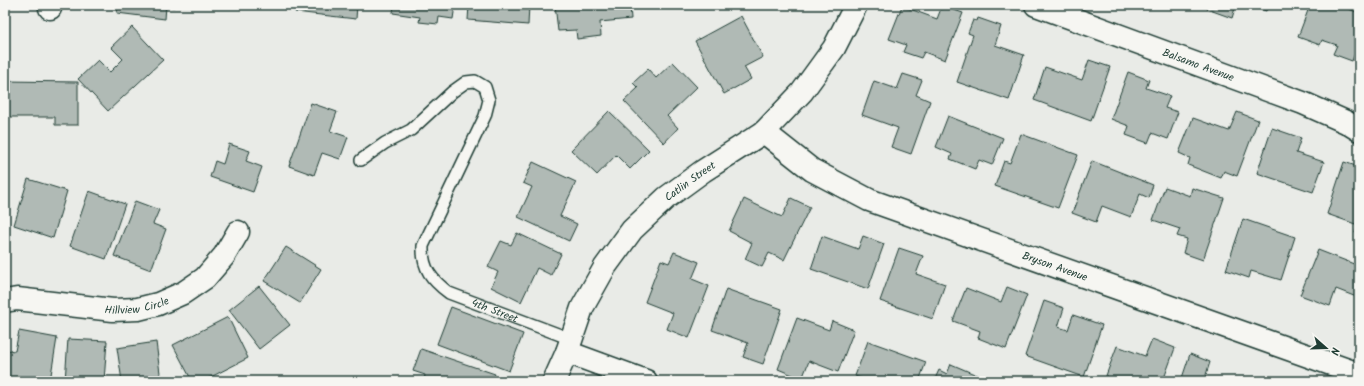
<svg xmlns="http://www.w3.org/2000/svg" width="1364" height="386" viewBox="0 0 1364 386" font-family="Kalam,sans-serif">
  <rect width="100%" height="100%" fill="#e9ebe7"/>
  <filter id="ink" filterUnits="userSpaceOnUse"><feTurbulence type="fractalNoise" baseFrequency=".025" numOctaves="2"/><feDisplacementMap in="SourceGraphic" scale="8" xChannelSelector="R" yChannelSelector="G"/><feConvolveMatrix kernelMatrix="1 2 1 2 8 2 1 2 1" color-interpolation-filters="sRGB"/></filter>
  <g filter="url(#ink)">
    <!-- building -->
    <g fill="#b0bab5" stroke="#1f3d34">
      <polygon points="118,5 174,5 174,7 166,6 165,19 117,13"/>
      <polygon points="296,5 357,5 356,19 295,12"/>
      <polygon points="394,5 455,5 453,19 439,17 438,24 419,22 420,17 393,13"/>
      <polygon points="469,5 529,5 528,25 468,20"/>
      <polygon points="555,5 630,5 631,19 600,22 601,36 577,39 576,30 558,31"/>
      <polygon points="1208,5 1236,5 1232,18 1207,9"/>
      <polygon points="1249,5 1268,5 1266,11"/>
      <polygon points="1310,5 1339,5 1359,13 1359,43 1352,61 1333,54 1337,45 1322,40 1320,45 1298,37"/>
      <polygon points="902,6 937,19 942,6 963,13 945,60 924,52 921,58 903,52 906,45 889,39"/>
      <polygon points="741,16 763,57 744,67 751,79 724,94 695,41"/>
      <polygon points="978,18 1001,26 995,45 1024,55 1009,100 957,82 973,35 968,33 973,20 977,21"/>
      <polygon points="132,27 163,60 108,111 78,79 98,60 110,72 123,59 111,47"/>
      <polygon points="1089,60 1110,67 1091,121 1034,100 1045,67 1082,80"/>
      <polygon points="673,62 697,87 667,116 678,128 664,143 624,101 638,88 633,83 648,69 656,78"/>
      <polygon points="1128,72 1149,80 1146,88 1170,96 1165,108 1178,112 1168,139 1152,133 1148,143 1126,135 1129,126 1111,119"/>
      <polygon points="903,74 922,80 916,95 930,101 911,154 891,147 898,128 862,115 874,81 897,89"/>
      <polygon points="5,81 78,82 78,125 55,125 55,117 5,117"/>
      <polygon points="311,103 337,112 330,131 348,137 340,159 322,153 314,175 289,166"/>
      <polygon points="609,111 649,150 630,169 616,155 597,175 571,150"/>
      <polygon points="1237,112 1258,120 1237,176 1224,171 1221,178 1188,165 1190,158 1179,153 1193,118 1229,131"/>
      <polygon points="948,116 1003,138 992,165 979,160 975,169 950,159 952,154 936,147"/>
      <polygon points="1272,128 1301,138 1296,153 1324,162 1313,192 1257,173"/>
      <polygon points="1021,134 1078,155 1058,208 995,186 1004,161 1010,163"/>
      <polygon points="229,144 250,151 246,161 262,167 253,192 210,177 215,161 223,164"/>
      <polygon points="1092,161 1153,185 1149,198 1140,194 1131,217 1102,206 1096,222 1072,213"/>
      <polygon points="533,162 576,182 560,216 577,224 569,241 518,217 532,187 523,183"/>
      <polygon points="1344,162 1359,167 1359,234 1355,233 1358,225 1327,214"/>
      <polygon points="28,179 67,191 53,238 14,225"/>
      <polygon points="1165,187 1190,196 1192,188 1224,198 1203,260 1183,253 1187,239 1177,236 1180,229 1153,220"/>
      <polygon points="89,191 125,204 106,259 70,246"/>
      <polygon points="791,198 810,207 784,260 769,253 762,267 745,259 752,243 729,231 744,199 782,217"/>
      <polygon points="135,201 159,210 153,224 166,229 151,270 114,256"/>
      <polygon points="1243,219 1295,237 1281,280 1251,271 1249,278 1226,270"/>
      <polygon points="517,233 561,254 551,275 537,268 521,302 491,287 498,272 488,267 501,241 511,245"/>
      <polygon points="822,236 858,249 863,236 884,244 868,289 811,269"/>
      <polygon points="286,247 321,269 300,303 264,281"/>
      <polygon points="899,248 923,256 916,274 945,284 933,319 880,301"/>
      <polygon points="1318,250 1359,266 1359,298 1336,289 1330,306 1300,295"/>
      <polygon points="674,252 699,262 692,279 709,286 689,338 667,329 673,313 645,302 661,260 669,263"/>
      <polygon points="259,286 290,325 259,349 229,310"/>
      <polygon points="1007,287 1027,295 1006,349 978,338 980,331 953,321 966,288 1001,302"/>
      <polygon points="726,289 782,309 763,364 743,357 748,343 712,330"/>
      <polygon points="1044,301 1064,308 1058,327 1068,330 1073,315 1102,325 1084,377 1025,356"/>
      <polygon points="451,307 523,334 509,371 437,344"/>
      <polygon points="228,317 248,358 203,381 192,381 173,345"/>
      <polygon points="797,318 829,330 832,321 854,330 838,372 809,361 802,379 778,369"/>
      <polygon points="19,331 57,338 50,381 5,381 5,361 7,350 15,351"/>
      <polygon points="68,339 107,341 104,381 65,381"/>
      <polygon points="1152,339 1175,348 1163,381 1104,381 1117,346 1145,356"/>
      <polygon points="868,341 926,362 919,381 869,381 855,376"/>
      <polygon points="156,342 161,381 122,381 117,348"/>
      <polygon points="421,349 495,374 492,381 424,381 425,375 413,371"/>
      <polygon points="1190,354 1210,362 1204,381 1181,381"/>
      <polygon points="951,364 986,379 985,381 934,381 939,370 947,374"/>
    </g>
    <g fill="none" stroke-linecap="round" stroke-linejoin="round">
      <defs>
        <g id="service">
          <path id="s1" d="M 361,160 L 385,143 L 411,130 L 452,92 L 466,82 L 475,81 L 485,87 L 489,100 L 485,116 L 423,246 C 422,269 432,280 449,293 L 571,339"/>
        </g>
        <g id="minor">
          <path id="s2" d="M 1036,5 L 1303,103 L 1346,122 L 1359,130"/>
          <polyline points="50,8 51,5"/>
          <path id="s3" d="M 764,132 L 812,170 L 869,200 L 1359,374"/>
          <path id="s4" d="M 5,301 L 17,299 L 113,310 L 138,309 L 158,304 L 183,293 L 205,278 L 224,256 L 238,232"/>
          <polyline points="567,352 646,381"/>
          <path id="s5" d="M 554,381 L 567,352 L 582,308 L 605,267 L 632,230 L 666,198 L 703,171 L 764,132 L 802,92 L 834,48 L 856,5"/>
        </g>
      </defs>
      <!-- service casing -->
      <use href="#service" stroke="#1f3d34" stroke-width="14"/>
      <!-- minor casing -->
      <use href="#minor" stroke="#1f3d34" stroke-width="25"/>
      <!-- service -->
      <use href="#service" stroke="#f6f6f2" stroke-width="11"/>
      <!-- minor -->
      <use href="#minor" stroke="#f6f6f2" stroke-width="22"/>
    </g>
  </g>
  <g text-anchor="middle" stroke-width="3.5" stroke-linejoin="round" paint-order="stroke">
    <!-- street labels -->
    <g font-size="11" fill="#1f3d34" stroke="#f6f6f2">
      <text dy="4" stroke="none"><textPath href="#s2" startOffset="173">Balsamo Avenue</textPath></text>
      <text dy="4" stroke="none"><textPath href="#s5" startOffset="247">Catlin Street</textPath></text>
      <text dy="4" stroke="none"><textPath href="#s3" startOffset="323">Bryson Avenue</textPath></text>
      <text dy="4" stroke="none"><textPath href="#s4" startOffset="133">Hillview Circle</textPath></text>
      <text dy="4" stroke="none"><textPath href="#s1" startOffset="432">4th Street</textPath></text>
    </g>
  </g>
  <!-- margin -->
  <rect width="1364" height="386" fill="none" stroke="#f6f6f2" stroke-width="20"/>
  <rect x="10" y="10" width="1344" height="366" fill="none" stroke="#1f3d34" stroke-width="1.5" filter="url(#ink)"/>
  <!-- north arrow -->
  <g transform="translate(1326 348) rotate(110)" stroke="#f6f6f2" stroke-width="3" paint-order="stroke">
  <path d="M0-3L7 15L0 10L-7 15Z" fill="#1f3d34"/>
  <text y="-6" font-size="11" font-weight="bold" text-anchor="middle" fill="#1f3d34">N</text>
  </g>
</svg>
